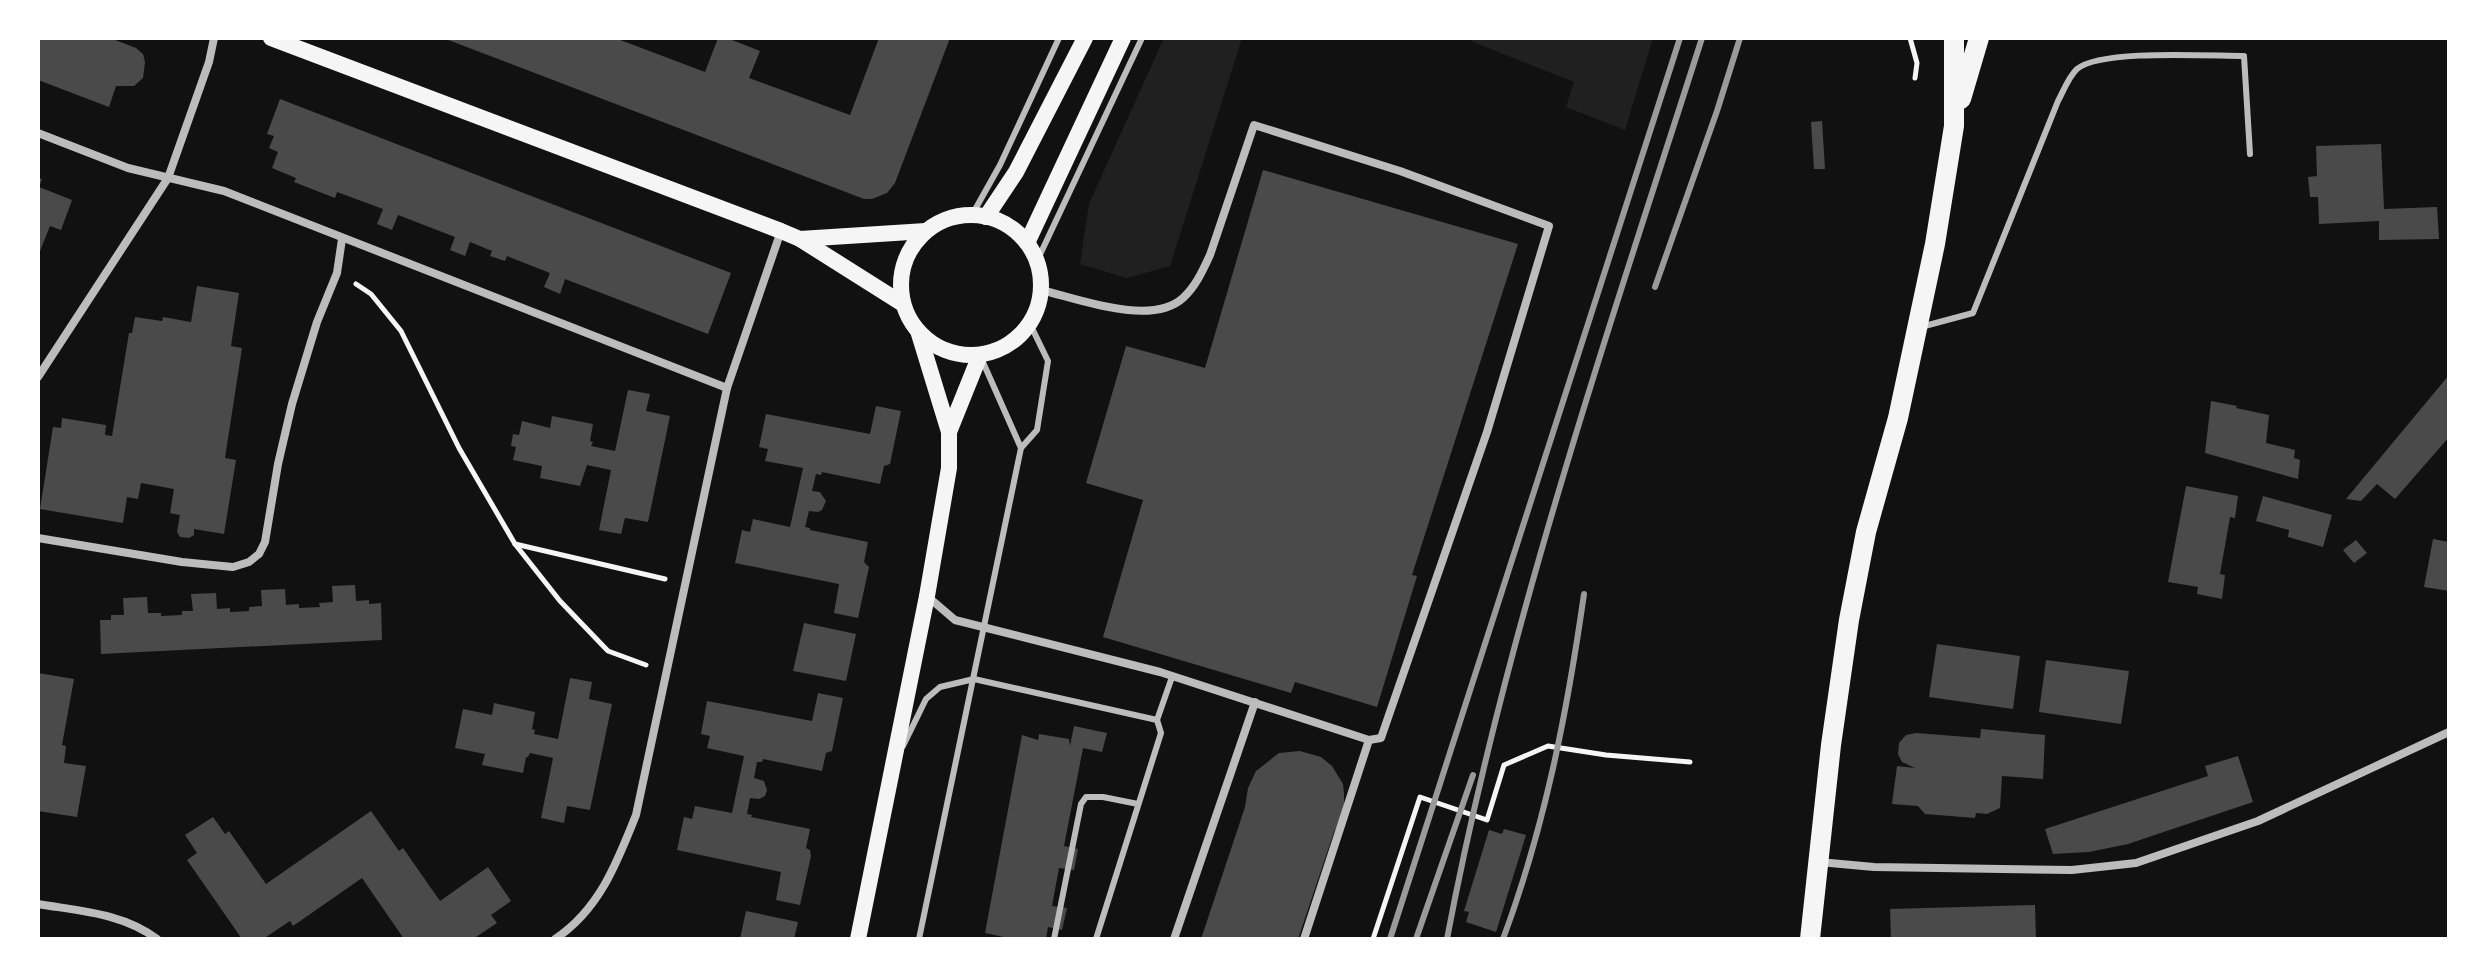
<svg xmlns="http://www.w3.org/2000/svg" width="2487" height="977" viewBox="0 0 2487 977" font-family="Figtree,sans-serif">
  <rect width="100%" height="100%" fill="#111"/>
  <!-- green -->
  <g fill="#202020">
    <polygon points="1164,38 1242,38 1170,266 1127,278 1080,264 1089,204"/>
    <polygon points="1471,38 1653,38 1625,130 1566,107 1574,82 1473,42"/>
  </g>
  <!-- building -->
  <g fill="#4a4a4a">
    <polygon points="38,38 110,38 136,48 143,54 145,62 143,78 134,86 116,86 109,107 38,80"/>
    <polygon points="443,38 615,38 705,72 718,38 727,38 760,51 749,78 850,115 879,38 950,38 895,183 887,193 872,199 864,199"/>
    <polygon points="280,99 731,273 708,334 565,279 560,294 544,287 550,273 507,256 505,261 490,256 492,251 470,242 465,256 450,250 455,237 398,215 392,230 377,224 383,209 337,192 335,198 294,182 296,178 272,168 278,152 269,148 274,136 267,134"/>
    <polygon points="1822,121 1825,169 1814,169 1811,122"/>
    <polygon points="2381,144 2384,209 2437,207 2439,239 2379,240 2379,221 2319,224 2318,197 2310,197 2308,177 2317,176 2316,146"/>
    <polygon points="1263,170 1518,244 1412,575 1417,576 1377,707 1295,682 1291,693 1103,637 1143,500 1086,483 1126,346 1205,368"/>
    <polygon points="38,178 42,179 39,187 72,200 61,230 50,226 38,256"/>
    <polygon points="197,286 239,293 231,346 242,348 225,458 236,460 224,534 194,529 194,535 189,538 180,537 177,532 180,515 170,513 174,489 141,483 138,499 127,497 123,523 40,509 53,427 61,428 62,418 106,425 105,435 112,436 129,333 132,333 135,317 162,321 163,317 191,322"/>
    <polygon points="2449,375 2449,437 2395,499 2377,484 2361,501 2346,499"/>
    <polygon points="628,390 650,394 646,411 670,416 648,522 625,518 621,534 599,530 611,470 587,465 580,486 540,478 542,466 513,460 516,447 511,446 513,434 519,435 522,421 550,428 552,416 593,424 590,441 593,442 591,446 615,451"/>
    <polygon points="2211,401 2237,406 2236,408 2269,415 2266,443 2295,450 2294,458 2300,460 2298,479 2205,453"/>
    <polygon points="876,406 901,411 890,464 884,466 880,484 822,472 821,475 816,474 812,491 820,492 826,501 822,510 818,512 809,511 805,527 810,528 810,530 868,542 864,562 869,567 858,618 834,613 839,584 735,563 742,530 750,532 753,519 790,527 803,468 765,461 768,449 759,447 766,414 870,434"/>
    <polygon points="2186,486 2238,496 2235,518 2230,517 2220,574 2225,575 2222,599 2197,594 2198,587 2168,582"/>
    <polygon points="2263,496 2332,515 2323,547 2288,537 2289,530 2256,521"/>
    <polygon points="2433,539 2449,542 2449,591 2424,587"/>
    <polygon points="2356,540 2367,553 2354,563 2343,550"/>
    <polygon points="355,585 356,601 369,600 369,604 381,603 382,640 101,654 100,620 111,620 111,615 124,615 123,598 147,597 148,613 161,613 161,616 182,615 182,611 193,611 191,594 216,593 217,609 230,608 230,612 249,611 249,607 262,606 261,590 285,589 286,605 299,604 299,608 320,607 319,603 333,602 332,586"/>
    <polygon points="804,623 856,634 846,681 793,671"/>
    <polygon points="1937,644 2020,656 2013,709 1929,697"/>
    <polygon points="2046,660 2129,671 2121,724 2039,712"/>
    <polygon points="38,673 74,679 62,745 66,746 64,763 86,766 77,817 38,811"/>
    <polygon points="570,678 592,682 589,699 612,704 590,810 567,806 564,823 541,818 553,758 530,753 528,757 526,757 523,773 482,765 485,754 455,748 463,709 492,715 494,703 535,712 532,729 535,730 534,734 558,739"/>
    <polygon points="818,693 843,698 832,751 826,753 822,771 763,759 762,762 757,762 754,778 764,781 767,790 765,796 759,799 750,798 747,814 752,815 751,817 810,829 806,848 810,850 811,856 800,905 776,900 781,872 677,850 684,817 692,819 695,806 732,813 744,756 707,748 710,736 701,734 707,701 812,721"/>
    <polygon points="1074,726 1107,733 1102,752 1083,748 1064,846 1078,849 1074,870 1059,868 1052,906 1067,908 1062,930 1048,927 1046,939 1013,939 985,933 1022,735 1038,740 1039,734 1069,739 1070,746"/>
    <polygon points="1981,729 2045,735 2043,779 2002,776 2000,808 1987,814 1976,813 1975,818 1925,814 1918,806 1892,804 1897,766 1915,768 1902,762 1898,754 1899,743 1906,735 1916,733 1980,738"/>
    <polygon points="1300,751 1321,757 1332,766 1343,784 1344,794 1344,813 1334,832 1298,939 1201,939 1245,807 1248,788 1256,771 1279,753"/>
    <polygon points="2238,756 2253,802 2128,844 2089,852 2053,854 2045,829 2208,776 2205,766"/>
    <polygon points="371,811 399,851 403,848 440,901 488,867 511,901 491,915 497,923 473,939 404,939 362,878 293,926 290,921 263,939 242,939 187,860 197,853 185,835 213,817 225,834 229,831 266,884"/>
    <polygon points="1504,829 1526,835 1496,932 1466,922 1469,912 1464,911 1489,830 1502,834"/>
    <polygon points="2035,905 2036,939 1891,939 1890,909"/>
    <polygon points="746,911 798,922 794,939 740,939"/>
  </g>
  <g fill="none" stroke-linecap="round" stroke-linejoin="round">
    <!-- path -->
    <g stroke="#f5f5f5" stroke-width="5">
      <polyline points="1910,38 1917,63 1915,78"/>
      <polyline points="356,284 371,294 401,331 459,448 515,544 560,601 608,651 646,665"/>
      <polyline points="515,544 665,579"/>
      <polyline points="1373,939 1420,797 1487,820 1504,765 1548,746 1606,755 1690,762"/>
    </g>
    <!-- service -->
    <g stroke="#bcbcbc" stroke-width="6">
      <polyline points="972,215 1000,165 1059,38"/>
      <polyline points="1037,261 1142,38"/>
      <path d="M 1921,327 L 1973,313 L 2058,101 C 2063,92 2069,76 2077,69 C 2101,49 2209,56 2244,56 L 2250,154"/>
      <polyline points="982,360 1021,448"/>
      <polyline points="1157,720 1172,677"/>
      <polyline points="903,746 926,699 940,687 974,679 1157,720 1161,733 1096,939"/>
      <polyline points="919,939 1021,448 1037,430 1048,361 1030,324"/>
      <polyline points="1054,939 1081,804 1086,797 1103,797 1138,804"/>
    </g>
    <!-- minor -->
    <g stroke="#bcbcbc" stroke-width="8">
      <polyline points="38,133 128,168 224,191 727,388"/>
      <polyline points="38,377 168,178 209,62 214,38"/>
      <polyline points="38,538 182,562 233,567 249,562 259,554 265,542 278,464 292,404 317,322 337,273 342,239"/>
      <path d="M 927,596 L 955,620 L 1160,672 L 1369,740 L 1381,738 L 1487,432 L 1549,226 L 1400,171 L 1254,125 L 1210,255 C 1203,270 1196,286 1183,298 C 1151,327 1079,299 1041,290"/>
      <polyline points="1819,862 1874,867 2072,870 2136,863 2258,821 2449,732"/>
      <path d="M 38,904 C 79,911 123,913 157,939"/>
      <path d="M 555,939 C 599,910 617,863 636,815 L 727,388 L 781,231"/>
      <polyline points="1174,939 1255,702"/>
      <polyline points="1304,939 1369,740"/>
    </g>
    <!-- secondary -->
    <g stroke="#f5f5f5" stroke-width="16">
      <polyline points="271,38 781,231 800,239 903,304"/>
      <circle cx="971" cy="285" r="70"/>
      <polyline points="986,217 1016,172 1085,38"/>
      <polyline points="800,239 926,231"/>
      <polyline points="1027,243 1123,38"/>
      <polyline points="949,432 980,355"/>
      <polyline points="858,939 927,596 949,468 949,432 919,334"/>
    </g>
    <!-- primary -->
    <g stroke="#f5f5f5" stroke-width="20">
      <polyline points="1961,99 1979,38"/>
      <polyline points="1810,939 1831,745 1849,620 1866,532 1898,418 1935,244 1954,126 1954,38"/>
    </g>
    <!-- rail -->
    <g stroke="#9a9a9a" stroke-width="6">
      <polyline points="1655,287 1717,111 1740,38"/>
      <polyline points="1390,939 1680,38"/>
      <polyline points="1416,939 1473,775"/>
      <path d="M 1447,939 C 1505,632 1607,335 1702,38"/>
      <path d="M 1503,939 C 1545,826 1567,713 1584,594"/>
    </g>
  </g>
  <!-- border -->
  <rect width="2487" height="977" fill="none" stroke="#ffffff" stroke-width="80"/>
</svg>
